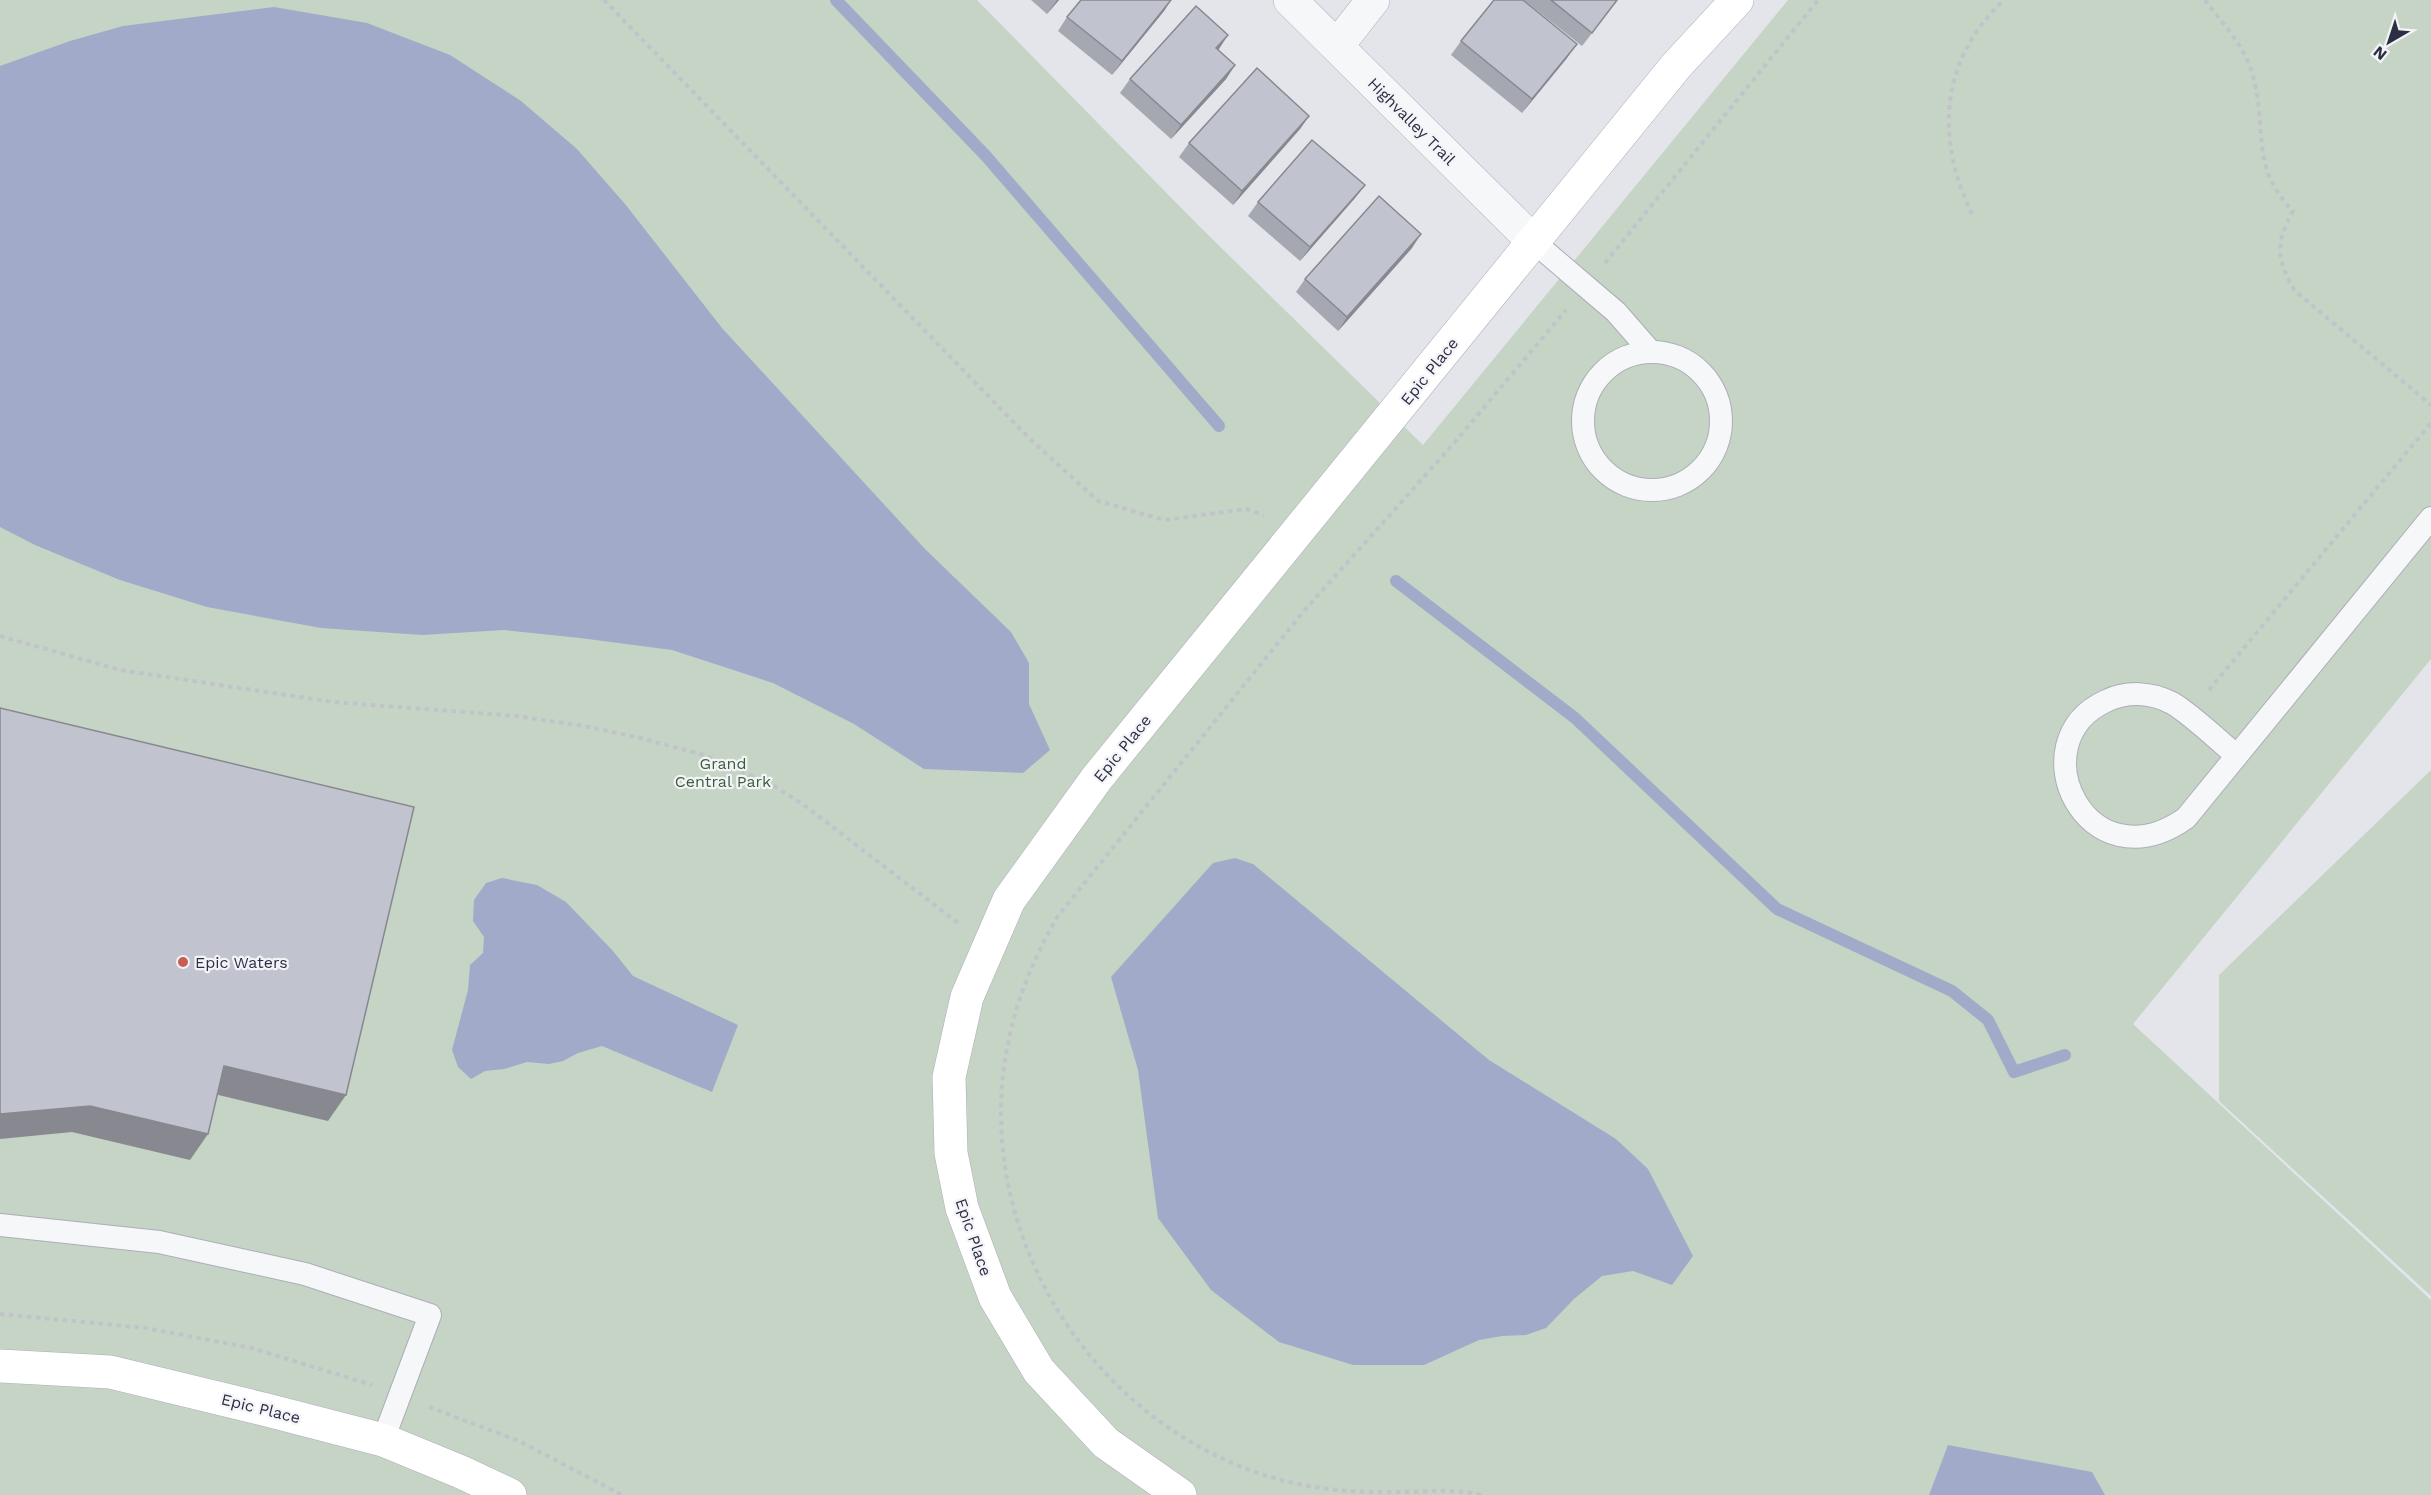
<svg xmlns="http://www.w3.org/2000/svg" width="2431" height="1495" viewBox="0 0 2431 1495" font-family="'Work Sans',sans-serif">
  <rect width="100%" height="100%" fill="#e4e5eb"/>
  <!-- green -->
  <g fill="#c5d4c5">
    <polygon points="0,0 977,0 1200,227 1423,445 1788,0 2431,0 2431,659 2133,1024 2431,1300 2431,1495 0,1495"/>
    <polygon points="2431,770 2431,1296 2219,1101 2219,975"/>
  </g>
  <!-- water -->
  <g fill="#a1aac9">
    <polygon points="274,7 367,23 450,55 521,101 577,149 625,204 722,328 925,549 1011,632 1029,663 1029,704 1050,750 1023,773 924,769 854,724 773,683 672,650 580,638 504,630 422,635 321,628 207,607 120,580 35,545 0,527 0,66 70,41 123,26"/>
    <polygon points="1235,858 1253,864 1489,1060 1616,1139 1648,1169 1693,1256 1672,1285 1633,1271 1602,1276 1574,1299 1546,1328 1526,1335 1502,1336 1479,1340 1424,1365 1353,1365 1279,1342 1211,1290 1158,1218 1138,1070 1111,977 1213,863"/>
    <polygon points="502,878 537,885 566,902 613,951 633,976 738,1025 712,1092 602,1046 578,1053 563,1061 549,1064 527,1062 504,1069 485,1071 471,1079 458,1067 452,1050 468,990 470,965 483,953 484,937 473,921 474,900 486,883"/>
    <polygon points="1948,1445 2092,1472 2105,1495 1929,1495"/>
  </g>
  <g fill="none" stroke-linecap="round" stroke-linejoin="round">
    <!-- stream -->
    <g stroke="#a1aac9" stroke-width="12">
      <polyline points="836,0 986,156 1219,426"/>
      <polyline points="1396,581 1575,718 1777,909 1952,991 1988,1020 2014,1072 2065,1055"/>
    </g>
    <defs>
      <g id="lane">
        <polyline points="1534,242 1616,312 1650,351"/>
        <circle cx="1652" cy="421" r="69"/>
        <path d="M 2236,755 C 2219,741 2191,714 2172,703 C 2151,692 2127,691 2106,701 C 2017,742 2087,888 2186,818 L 2431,518"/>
        <polyline points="0,1225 159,1242 305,1274 430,1315 383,1440"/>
      </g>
      <g id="street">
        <polyline points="1290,0 1534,242"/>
        <polyline points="1337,46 1373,0"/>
      </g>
      <g id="secondary">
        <polyline points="0,1366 110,1372 267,1410 383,1440 461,1472 510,1495"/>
        <polyline points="1180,1495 1106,1443 1039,1371 995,1297 962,1208 951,1153 949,1077 967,997 1009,900 1097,778 1676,66 1737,0"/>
      </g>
    </defs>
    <!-- lane casing -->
    <use href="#lane" stroke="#adaeb9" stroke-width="24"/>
    <!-- street casing -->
    <use href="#street" stroke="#adaeb9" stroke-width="34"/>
    <!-- secondary casing -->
    <use href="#secondary" stroke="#adaeb9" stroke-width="34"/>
    <!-- path -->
    <g stroke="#c1c3ca" stroke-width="4" stroke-dasharray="4.5 4.5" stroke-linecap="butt">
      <polyline points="604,0 1030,439 1098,501 1164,520 1246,509 1264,515"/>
      <path d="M 2205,0 C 2222,23 2244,45 2252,73 C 2268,126 2249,167 2293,211 C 2275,243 2276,259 2295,291 L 2431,405"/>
      <path d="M 1972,214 C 1935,138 1940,60 2004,0"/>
      <polyline points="1605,263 1818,0"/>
      <polyline points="0,636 120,670 333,702 516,716 584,726 640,738 704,755 774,786 804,805 958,923"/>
      <polyline points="2209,690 2431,423"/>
      <polyline points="0,1314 146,1328 252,1348 372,1385"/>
      <polyline points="429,1407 519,1441 622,1495"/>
      <path d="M 1481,1495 C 1450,1488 1430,1492 1399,1492 C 1357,1493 1315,1490 1274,1478 C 1088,1424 966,1224 1010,1034 C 1019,992 1036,955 1057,917 L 1303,612 L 1455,442 L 1566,310"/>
    </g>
    <!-- lane -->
    <use href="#lane" stroke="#f6f7f9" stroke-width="22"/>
    <!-- street -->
    <use href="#street" stroke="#f6f7f9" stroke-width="33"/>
    <!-- secondary -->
    <use href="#secondary" stroke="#fff" stroke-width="33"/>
  </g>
  <!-- wall -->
  <g fill="#a6a8b1">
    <polygon points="1031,0 1059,0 1047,14"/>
    <polygon points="1171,0 1164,11 1112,75 1058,31 1067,17"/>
    <polygon points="1524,0 1618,0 1582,46"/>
    <polygon points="1461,41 1567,58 1522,113 1451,55"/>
    <polygon points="1218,50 1235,65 1226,79 1171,139 1120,93 1130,79"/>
    <polygon points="1309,116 1300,129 1233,205 1179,157 1189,143"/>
    <polygon points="1365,185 1355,198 1300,261 1248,216 1258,202"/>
    <polygon points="1412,248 1338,331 1296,292 1305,279"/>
  </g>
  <!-- shaded-wall -->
  <g fill="#878890">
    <polygon points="1057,0 1059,0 1047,14"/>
    <polygon points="1171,0 1164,11 1112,75 1122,61"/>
    <polygon points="1228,35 1219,49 1207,62 1216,48"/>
    <polygon points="1577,44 1567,58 1522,113 1532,99"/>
    <polygon points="1235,65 1226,79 1171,139 1181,125"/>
    <polygon points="1309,116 1300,129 1233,205 1242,191"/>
    <polygon points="1365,185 1355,198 1300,261 1310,247"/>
    <polygon points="1421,234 1412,248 1338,331 1347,317"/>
    <polygon points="224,1066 346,1095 328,1121 206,1092"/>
    <polygon points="90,1106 208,1134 190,1160 72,1132 0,1139 0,1114"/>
  </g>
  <!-- building -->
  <g fill="#c1c3ce" stroke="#878890" stroke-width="1.5">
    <polygon points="1081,0 1171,0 1122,61 1067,17"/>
    <polygon points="1494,0 1523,0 1577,44 1532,99 1461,41"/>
    <polygon points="1551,0 1617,0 1592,33"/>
    <polygon points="1196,6 1228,35 1216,48 1235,65 1181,125 1130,79"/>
    <polygon points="1257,68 1309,116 1242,191 1189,143"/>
    <polygon points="1312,140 1365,185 1310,247 1258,202"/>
    <polygon points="1379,196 1421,234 1347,317 1305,279"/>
    <polygon points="0,708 414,807 346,1095 224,1066 208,1134 90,1106 0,1114"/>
  </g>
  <!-- markers -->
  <circle fill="#c85d50" stroke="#f4f4f8" stroke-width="2" cx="183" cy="962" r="6"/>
  <g text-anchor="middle" stroke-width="4.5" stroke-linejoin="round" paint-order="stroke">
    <!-- street labels -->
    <g font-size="16" fill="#2c2f43" stroke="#f4f4f8">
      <text transform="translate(1412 121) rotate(45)" y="6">Highvalley Trail</text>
      <text transform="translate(1429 371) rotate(-51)" y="6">Epic Place</text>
      <text transform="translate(1122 748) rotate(-51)" y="6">Epic Place</text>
      <text transform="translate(974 1237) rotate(71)" y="6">Epic Place</text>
      <text transform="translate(261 1408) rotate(14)" y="6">Epic Place</text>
    </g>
    <!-- park labels -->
    <g font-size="16" fill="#3a5e3c" stroke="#f4f4f8">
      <text x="723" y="769">Grand<tspan x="723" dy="18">Central Park</tspan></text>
    </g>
    <!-- poi labels -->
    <g font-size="16" fill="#2c2f43" stroke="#f4f4f8" text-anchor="start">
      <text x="195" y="968">Epic Waters</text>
    </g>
  </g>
  <!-- north arrow -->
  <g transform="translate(2389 42) rotate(219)" stroke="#f4f4f8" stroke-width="4.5" paint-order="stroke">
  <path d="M0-4.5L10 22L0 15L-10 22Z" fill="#2c2f43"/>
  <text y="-9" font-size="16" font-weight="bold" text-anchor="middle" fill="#2c2f43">N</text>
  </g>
</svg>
